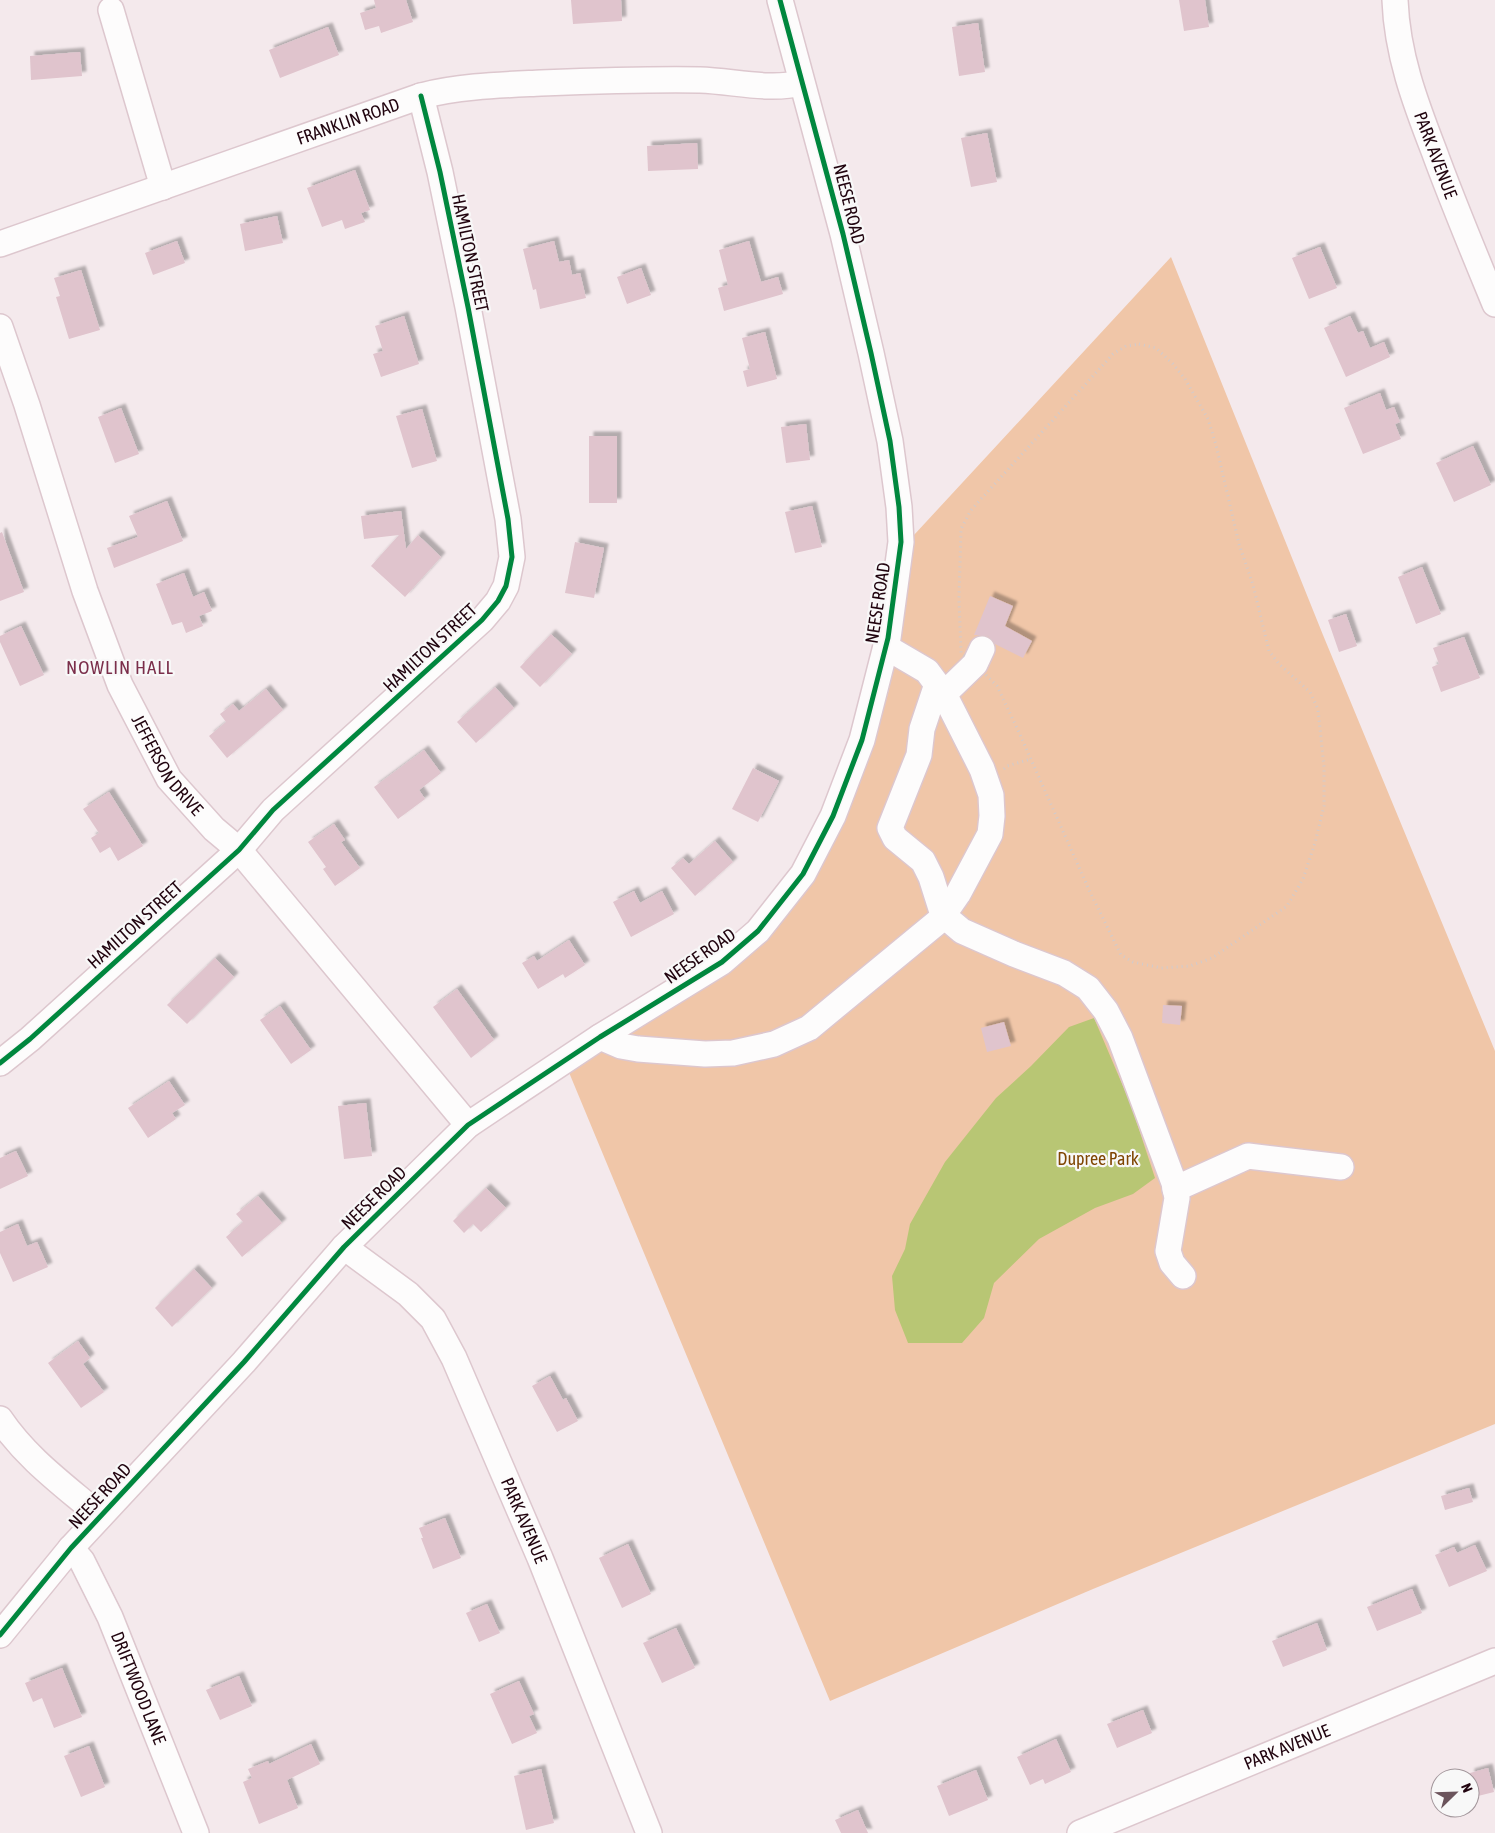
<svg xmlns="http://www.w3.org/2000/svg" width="1495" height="1833" viewBox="0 0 1495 1833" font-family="'Asap Condensed',sans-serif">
  <defs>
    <filter id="shadow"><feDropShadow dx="4.5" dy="-4.5" stdDeviation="1" flood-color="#0004"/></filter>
  </defs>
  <rect width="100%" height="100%" fill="#f4e9ec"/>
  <!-- green -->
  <polygon fill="#f0c6a8" points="1171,257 1323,635 1495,1051 1495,1424 1093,1589 830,1701 568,1070 768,937 804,893 829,851 870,752 887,697 900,643 914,535"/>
  <!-- water -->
  <polygon fill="#b8c674" points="1094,1018 1131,1105 1155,1178 1133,1194 1095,1208 1039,1239 994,1283 984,1318 962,1343 908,1343 895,1310 892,1276 905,1249 910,1224 945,1162 996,1098 1031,1066 1069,1027"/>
  <!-- building -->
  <g fill="#e0c4cd" filter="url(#shadow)">
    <polygon points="374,0 406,0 413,22 381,33 379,26 365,30 360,13 376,8"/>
    <polygon points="571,0 621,0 622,21 573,24"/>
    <polygon points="1179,0 1205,0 1209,27 1184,31"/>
    <polygon points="978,23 985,72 959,76 952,27"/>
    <polygon points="328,27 339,55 280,78 269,50"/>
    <polygon points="80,52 82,76 31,80 30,56"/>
    <polygon points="987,133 997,182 971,187 961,138"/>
    <polygon points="697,143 698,169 648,171 647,146"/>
    <polygon points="355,170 370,210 361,213 365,222 345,229 342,220 322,227 307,188"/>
    <polygon points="277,216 283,243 245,251 240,224"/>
    <polygon points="177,241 185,263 153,275 145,253"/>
    <polygon points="554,241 559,262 569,260 572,275 580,273 586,298 540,309 536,289 533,290 523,249"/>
    <polygon points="749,241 761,282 778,277 783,294 724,311 718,288 728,285 719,250"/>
    <polygon points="1320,247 1337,288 1309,299 1292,258"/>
    <polygon points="641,268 651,295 627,304 617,277"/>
    <polygon points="81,270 100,330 69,339 56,297 60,296 54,278"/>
    <polygon points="404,316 419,364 381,377 373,354 383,351 375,326"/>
    <polygon points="1350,316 1358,333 1363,331 1370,348 1384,342 1390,357 1346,377 1324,328"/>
    <polygon points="765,332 777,379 747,387 743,371 750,369 742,338"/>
    <polygon points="1380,393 1386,410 1394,407 1400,422 1395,424 1401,439 1363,454 1344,408"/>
    <polygon points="121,408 139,454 115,463 98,417"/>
    <polygon points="422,409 437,461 412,468 396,416"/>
    <polygon points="806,424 810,460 786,463 781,427"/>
    <rect x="589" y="436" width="28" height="67"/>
    <polygon points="1473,446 1491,485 1454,502 1436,463"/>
    <polygon points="167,501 183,541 114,568 107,548 138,537 129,516"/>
    <polygon points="812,506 822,547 795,553 785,512"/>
    <polygon points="401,511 406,549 418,535 441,557 405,597 371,566 399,535 364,539 361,516"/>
    <polygon points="2,532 24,592 0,601 0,533"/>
    <polygon points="575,542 604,548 594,598 565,593"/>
    <polygon points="1422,567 1441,614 1416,624 1398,577"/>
    <polygon points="184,573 193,597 204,592 212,611 199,616 203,626 186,633 182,622 172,625 156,584"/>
    <polygon points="990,596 1013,606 1005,626 1032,641 1023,658 995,644 988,636 974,635"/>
    <polygon points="1346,614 1357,646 1339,652 1328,620"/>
    <polygon points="21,626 44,675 20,686 0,642 0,636"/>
    <polygon points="551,634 572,654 540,687 520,667"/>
    <polygon points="1464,637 1480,678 1441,692 1432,667 1439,664 1433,648"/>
    <polygon points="495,687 514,708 476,743 457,722"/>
    <polygon points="266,689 283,710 227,758 209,736 226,722 220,714 233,704 239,711"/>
    <polygon points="424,750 441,773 419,790 425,799 398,819 374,787"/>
    <polygon points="753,768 779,781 758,822 732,809"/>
    <polygon points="109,792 143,846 118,861 110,847 100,853 91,838 99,833 83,809"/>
    <polygon points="334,824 345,840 341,842 360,868 335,886 323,869 326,867 308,842"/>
    <polygon points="715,841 733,862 695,896 671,868 683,858 689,864"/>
    <polygon points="634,891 640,903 662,891 674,914 631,937 613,902"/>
    <polygon points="569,940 585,965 565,978 563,974 538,989 522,963 534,956 537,961"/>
    <polygon points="215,958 234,977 187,1024 167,1005"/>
    <polygon points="457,989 494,1040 471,1058 433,1007"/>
    <polygon points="1163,1005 1182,1006 1180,1025 1162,1023"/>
    <polygon points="280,1006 311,1050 291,1064 260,1020"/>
    <polygon points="1004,1022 1011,1046 987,1052 981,1028"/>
    <polygon points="169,1081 185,1105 172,1113 176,1119 148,1138 128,1108"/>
    <polygon points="366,1103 372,1156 344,1159 338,1106"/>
    <polygon points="16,1151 28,1176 0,1189 0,1158"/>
    <polygon points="486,1188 506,1208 481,1232 473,1224 464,1233 453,1221"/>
    <polygon points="258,1196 282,1223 242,1257 226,1237 243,1222 236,1214"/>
    <polygon points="18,1224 27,1246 37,1242 48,1267 13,1282 0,1253 0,1232"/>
    <polygon points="194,1269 212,1288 172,1327 155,1308"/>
    <polygon points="78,1341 90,1358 83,1364 104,1392 81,1408 48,1363"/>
    <polygon points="550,1376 563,1400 566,1398 578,1421 557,1432 532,1386"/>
    <polygon points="1469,1488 1473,1502 1445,1510 1441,1496"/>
    <polygon points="445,1518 461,1558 433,1569 421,1538 423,1538 419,1528"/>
    <polygon points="628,1544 651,1594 622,1608 599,1558"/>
    <polygon points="1475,1545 1487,1571 1449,1587 1435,1555 1454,1547 1457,1553"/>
    <polygon points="1412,1589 1422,1613 1377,1631 1367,1607"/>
    <polygon points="487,1604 500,1633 479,1642 466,1613"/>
    <polygon points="1317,1623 1327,1650 1283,1667 1272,1641"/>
    <polygon points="676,1628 695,1668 662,1683 643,1643"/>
    <polygon points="62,1668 82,1717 54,1728 42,1698 33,1702 25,1683"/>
    <polygon points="239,1676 252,1706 220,1720 206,1690"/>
    <polygon points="519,1681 534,1714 529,1716 537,1733 512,1744 490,1694"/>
    <polygon points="1143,1710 1152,1733 1117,1748 1107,1724"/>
    <polygon points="1056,1739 1071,1772 1045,1784 1043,1779 1030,1785 1017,1757"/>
    <polygon points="311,1744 320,1764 287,1780 298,1808 259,1824 243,1782 252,1778 248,1769 268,1761 269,1764"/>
    <polygon points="89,1746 105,1787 81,1797 64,1756"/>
    <polygon points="1488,1768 1494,1792 1470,1798 1470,1773"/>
    <polygon points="541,1769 554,1823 526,1830 514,1776"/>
    <polygon points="976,1770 988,1800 949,1816 937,1786"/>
    <polygon points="858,1810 868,1833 841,1833 835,1820"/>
  </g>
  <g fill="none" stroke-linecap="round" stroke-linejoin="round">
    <defs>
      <g id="minor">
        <path id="s1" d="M 1395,0 C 1397,54 1415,102 1434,151 C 1453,203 1474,253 1495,304"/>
        <polyline points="111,10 163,187"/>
        <path id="s2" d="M 0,244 L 421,96 C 460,86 500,85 541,83 C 593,81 647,79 700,80 C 733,81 769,91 801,83"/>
        <path id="s3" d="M 0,327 L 27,405 L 85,591 L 120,685 L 169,779 L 214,829 L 239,850 L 468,1125"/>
        <polyline points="937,684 922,729 919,755 890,828 895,838 923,861 931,877 943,915 962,931 1014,954 1064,973 1088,988 1106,1011 1120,1038 1174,1183 1177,1198 1168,1251 1172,1263 1183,1276"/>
        <polyline points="944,694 975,664 982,649"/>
        <polyline points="600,1037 621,1046 638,1049 705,1054 733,1053 774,1044 809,1028 940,920 958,894 990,834 992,816 991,795 982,769 944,694 927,671 886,647"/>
        <polyline points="0,1063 30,1039 239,850 273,810 482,620 498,601 506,586 512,557 508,519 468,307 440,172 421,96"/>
        <polyline points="1175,1189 1248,1156 1341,1167"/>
        <path id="s4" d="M 344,1247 L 408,1294 L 433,1319 L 454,1358 L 540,1558 L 649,1833"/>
        <path d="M 0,1419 C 27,1459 64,1485 100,1516"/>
        <path id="s5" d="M 71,1548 L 82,1561 L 110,1617 L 196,1833"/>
        <polyline points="0,1635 71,1548 244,1362 344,1247 468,1125 600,1037 722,962 758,931 803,874 833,816 862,740 888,638 901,542 899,507 890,441 871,353 843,234 780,0"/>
        <path id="s6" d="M 1080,1833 L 1495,1661"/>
      </g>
    </defs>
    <!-- minor casing -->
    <use href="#minor" stroke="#ddc7ce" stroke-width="28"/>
    <!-- path -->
    <g stroke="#d0cbcd" stroke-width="3" stroke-dasharray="1 4" stroke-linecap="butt">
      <polygon points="1139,344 1156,348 1173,364 1185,379 1208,419 1216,445 1239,544 1253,585 1269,651 1279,664 1310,692 1318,709 1324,767 1324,806 1315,843 1303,879 1287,906 1212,958 1190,966 1161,968 1133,962 1121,955 1090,892 1017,728 997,686 975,664 961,653 959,599 961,529 971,510 1113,354 1126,346"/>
      <polyline points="1004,769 1007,766 1031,759"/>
    </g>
    <!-- minor -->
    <use href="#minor" stroke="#fdfcfc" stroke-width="25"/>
    <defs>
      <g id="cycleway">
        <polyline points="0,1063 30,1039 239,850 273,810 482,620 498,601 506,586 512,557 508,519 468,307 440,172 421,96"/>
        <polyline points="0,1635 71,1548 244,1362 344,1247 468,1125 600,1037 722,962 758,931 803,874 833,816 862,740 888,638 901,542 899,507 890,441 871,353 843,234 780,0"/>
      </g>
    </defs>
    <!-- cycleway casing -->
    <use href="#cycleway" stroke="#f8f8f8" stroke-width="8"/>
    <!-- cycleway -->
    <use href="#cycleway" stroke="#00873e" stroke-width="5"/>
  </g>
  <g text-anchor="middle" stroke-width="4.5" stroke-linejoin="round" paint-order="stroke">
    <!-- street labels -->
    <g font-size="18" fill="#21040f" stroke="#f8f8f8">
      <text dy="6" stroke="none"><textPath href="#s2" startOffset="369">FRANKLIN ROAD</textPath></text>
      <text dy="6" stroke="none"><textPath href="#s1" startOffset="161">PARK AVENUE</textPath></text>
      <text transform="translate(849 204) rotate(76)" y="6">NEESE ROAD</text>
      <text transform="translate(470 253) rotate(78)" y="6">HAMILTON STREET</text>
      <text transform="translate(878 603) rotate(-81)" y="6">NEESE ROAD</text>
      <text transform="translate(430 648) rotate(-43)" y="6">HAMILTON STREET</text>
      <text dy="6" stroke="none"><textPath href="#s3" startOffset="471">JEFFERSON DRIVE</textPath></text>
      <text transform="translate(135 925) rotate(-42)" y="6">HAMILTON STREET</text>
      <text transform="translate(700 956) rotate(-35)" y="6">NEESE ROAD</text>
      <text transform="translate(374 1198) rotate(-44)" y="6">NEESE ROAD</text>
      <text transform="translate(100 1496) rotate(-47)" y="6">NEESE ROAD</text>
      <text dy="6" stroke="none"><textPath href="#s4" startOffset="336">PARK AVENUE</textPath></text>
      <text dy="6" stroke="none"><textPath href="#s5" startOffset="156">DRIFTWOOD LANE</textPath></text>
      <text dy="6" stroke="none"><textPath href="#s6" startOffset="224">PARK AVENUE</textPath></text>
    </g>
    <!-- park labels -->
    <g font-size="18" fill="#7f4502" stroke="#f8f8f8">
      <text x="1098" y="1165">Dupree Park</text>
    </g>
    <!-- neighbourhood labels -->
    <g font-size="19" letter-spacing="1" fill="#7b2f4b" stroke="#f8f8f8">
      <text x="120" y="674">NOWLIN HALL</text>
    </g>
  </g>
  <!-- north arrow -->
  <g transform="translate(1455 1793) rotate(67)"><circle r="24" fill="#f8f8f8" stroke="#a2969b"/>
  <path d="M0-4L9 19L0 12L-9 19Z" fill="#6b545c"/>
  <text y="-8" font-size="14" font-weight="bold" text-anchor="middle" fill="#21040f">N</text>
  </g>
</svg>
